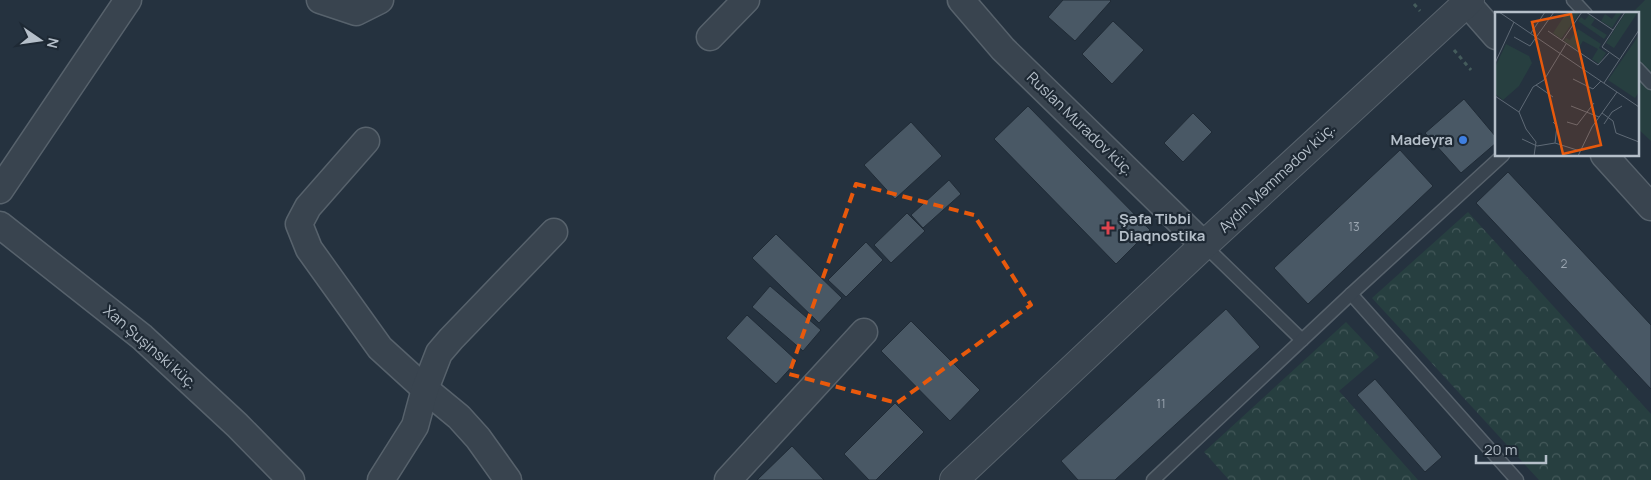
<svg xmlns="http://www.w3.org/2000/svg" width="1651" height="480" viewBox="0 0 1651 480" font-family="Manrope,sans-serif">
  <defs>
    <pattern id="forest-crowns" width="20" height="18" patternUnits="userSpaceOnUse" patternTransform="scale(1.25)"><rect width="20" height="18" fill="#273f40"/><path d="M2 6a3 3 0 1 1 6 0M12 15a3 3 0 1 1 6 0" fill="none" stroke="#44595a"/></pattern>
  </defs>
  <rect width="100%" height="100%" fill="#25323f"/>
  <!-- green -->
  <polygon fill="#273f40" points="1645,0 1651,0 1651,141 1637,128 1637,14 1631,14"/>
  <!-- forest -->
  <g fill="url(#forest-crowns)">
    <polygon points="1468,212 1651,414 1651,480 1539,480 1372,298"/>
    <polygon points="1346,322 1379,357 1339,391 1418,480 1229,480 1204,452"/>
  </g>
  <!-- building -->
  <g fill="#495865" stroke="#202b36">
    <polygon points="1063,0 1110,0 1111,1 1075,41 1048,17"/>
    <polygon points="1113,21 1144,50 1112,84 1082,54"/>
    <polygon points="1464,99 1496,137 1496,143 1461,173 1425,133"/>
    <polygon points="1028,106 1150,230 1116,264 994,139"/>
    <polygon points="1193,113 1212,132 1183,162 1164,143"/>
    <polygon points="911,122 942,156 895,199 864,165"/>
    <polygon points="1400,150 1433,186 1308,304 1274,268"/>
    <polygon points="1508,172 1651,325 1651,389 1476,203"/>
    <polygon points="949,180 961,194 923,228 911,215"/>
    <polygon points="907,213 925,231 891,263 874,245"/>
    <polygon points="776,234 842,298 819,323 752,258"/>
    <polygon points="866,242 883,260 846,297 828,280"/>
    <polygon points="770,286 821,330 803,351 752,307"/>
    <polygon points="1226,309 1260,347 1115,480 1078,480 1061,461"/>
    <polygon points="747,315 797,361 776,384 726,338"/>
    <polygon points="911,321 980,390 950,421 881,351"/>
    <polygon points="1375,379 1442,457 1425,472 1357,395"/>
    <polygon points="895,403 924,432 876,480 869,480 844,454"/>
    <polygon points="792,446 824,480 757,480"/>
  </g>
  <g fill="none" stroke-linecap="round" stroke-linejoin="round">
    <defs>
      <g id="service">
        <polyline points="1573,0 1586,14"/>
        <polyline points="1637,68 1651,83"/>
        <polyline points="1204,245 1302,340"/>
        <polyline points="1351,294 1517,480"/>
        <polyline points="1153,480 1351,294 1503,155"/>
      </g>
      <g id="minor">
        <polyline points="320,0 356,12 380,0"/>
        <polyline points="961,0 1003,49 1204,245"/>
        <polyline points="1467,3 1496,36"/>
        <polyline points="710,37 746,0"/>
        <polyline points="366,141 308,207 299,224 309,249 380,348 425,389 459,417 478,438 508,480"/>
        <polyline points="1604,155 1651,207"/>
        <polyline points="0,190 128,0"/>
        <polyline points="0,225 142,337 237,425 291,480"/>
        <polyline points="381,480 415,426 425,389 439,353 451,339 554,232"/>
        <polyline points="728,480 864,332"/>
      </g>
      <polyline id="tertiary" points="954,480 1204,245 1470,0"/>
    </defs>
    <!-- service casing -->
    <use href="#service" stroke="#57626c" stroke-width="15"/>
    <!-- minor casing -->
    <use href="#minor" stroke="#57626c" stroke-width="29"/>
    <!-- tertiary casing -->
    <use href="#tertiary" stroke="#57626c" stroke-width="30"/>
    <!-- path -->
    <g stroke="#455c5c" stroke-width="3" stroke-dasharray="4 4" stroke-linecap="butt">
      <polyline points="1414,4 1420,11"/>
      <polyline points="1454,50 1471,70"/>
    </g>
    <!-- service -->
    <use href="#service" stroke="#39444f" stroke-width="12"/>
    <!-- minor -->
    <use href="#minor" stroke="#39444f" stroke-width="26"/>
    <!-- tertiary -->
    <use href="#tertiary" stroke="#39444f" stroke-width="28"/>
  </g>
  <!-- marked area -->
  <path fill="none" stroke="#e8590c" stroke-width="4" stroke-dasharray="10 6" stroke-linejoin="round" d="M 856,184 L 974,215 L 1031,305 L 897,403 L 789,374 Z"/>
  <!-- markers -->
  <circle fill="#3f7fe0" stroke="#1e2934" stroke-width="2" cx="1463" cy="140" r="5"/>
  <path fill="#e0444e" stroke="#1e2934" stroke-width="2" d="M1105.5 220.5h5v5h5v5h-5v5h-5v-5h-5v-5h5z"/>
  <g text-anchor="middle" stroke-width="4.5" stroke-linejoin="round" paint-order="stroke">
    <!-- number labels -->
    <g font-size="12" fill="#9aa5b0">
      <text x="1354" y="231">13</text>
      <text x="1564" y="268">2</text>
      <text x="1161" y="408">11</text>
    </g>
    <!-- street labels -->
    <g font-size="15" fill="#b5bfc9" stroke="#1e2934">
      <text transform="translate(1080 124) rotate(44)" y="5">Ruslan Muradov küç.</text>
      <text transform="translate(1277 178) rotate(-43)" y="5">Aydın Məmmədov küç.</text>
      <text transform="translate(150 347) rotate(41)" y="5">Xan Şuşinski küç.</text>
    </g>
    <!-- poi labels -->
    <g font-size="15" font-weight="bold" fill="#b5bfc9" stroke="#1e2934" text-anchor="end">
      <text x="1453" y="145">Madeyra</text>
      <text x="1119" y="224" text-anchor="start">Şəfa Tibbi<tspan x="1119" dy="17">Diaqnostika</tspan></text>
    </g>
  </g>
  <!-- overview -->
  <g transform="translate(1495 12)">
    <rect width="144" height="144" fill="#25323f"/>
    <path d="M 72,0 L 85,0 L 66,27 L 58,21 ZM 122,0 L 127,0 L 117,16 L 106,9 L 110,2 L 117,7 ZM 131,0 L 143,0 L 119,36 L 111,31 ZM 94,3 L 100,7 L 96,13 L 112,23 L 109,27 L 83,9 L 86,5 L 90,8 ZM 83,17 L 106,32 L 104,36 L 111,41 L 104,52 L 97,47 L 103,37 L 88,29 L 82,38 L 69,29 L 71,26 L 75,28 ZM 144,23 L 144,80 L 140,86 L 113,68 Z" fill="#273f40"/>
    <path d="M 11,32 L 34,44 L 37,51 L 24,74 L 8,88 L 0,82 L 0,55 Z" fill="#273f40"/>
    <path fill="none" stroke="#5f6a76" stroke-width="1" d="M 4,0 L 144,95M 91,0 L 118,18M 53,19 L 103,53 L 114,41M 36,21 L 50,0M 19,25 L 35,34 L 59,0M 67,29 L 87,0M 124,47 L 107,35 L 130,0M 0,51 L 19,10M 78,67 L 98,77 L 106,69M 109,71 L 144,18M 41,73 L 58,85M 0,84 L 24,100 L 38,75 L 49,68 L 71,32M 76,94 L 104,105M 24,100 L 31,117 L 41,130 L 39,144M 107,101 L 118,109 L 121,121 L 144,130M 58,110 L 62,114 L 60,131M 72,110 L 82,113 L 99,91M 109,112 L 117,100 L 127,94M 27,127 L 42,134 L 60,131 L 85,139M 83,144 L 97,115 L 122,80"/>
    <path fill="#e8590c" fill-opacity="0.15" stroke="#e8590c" stroke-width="2.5" d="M 76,2 L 106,133 L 68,142 L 37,10 Z"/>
    <rect width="144" height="144" fill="none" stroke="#b5bfc9" stroke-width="2.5"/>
  </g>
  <!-- north arrow -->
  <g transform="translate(40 40) rotate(103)" stroke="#1e2934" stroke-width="4" paint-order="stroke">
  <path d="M0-4L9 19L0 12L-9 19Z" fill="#b5bfc9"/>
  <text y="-8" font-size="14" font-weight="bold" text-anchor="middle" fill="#b5bfc9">N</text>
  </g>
  <!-- scale -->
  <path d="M1476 455v8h70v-8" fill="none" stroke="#b5bfc9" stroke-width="2.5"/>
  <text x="1484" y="455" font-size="15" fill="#b5bfc9" stroke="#1e2934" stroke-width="4" paint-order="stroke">20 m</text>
</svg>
